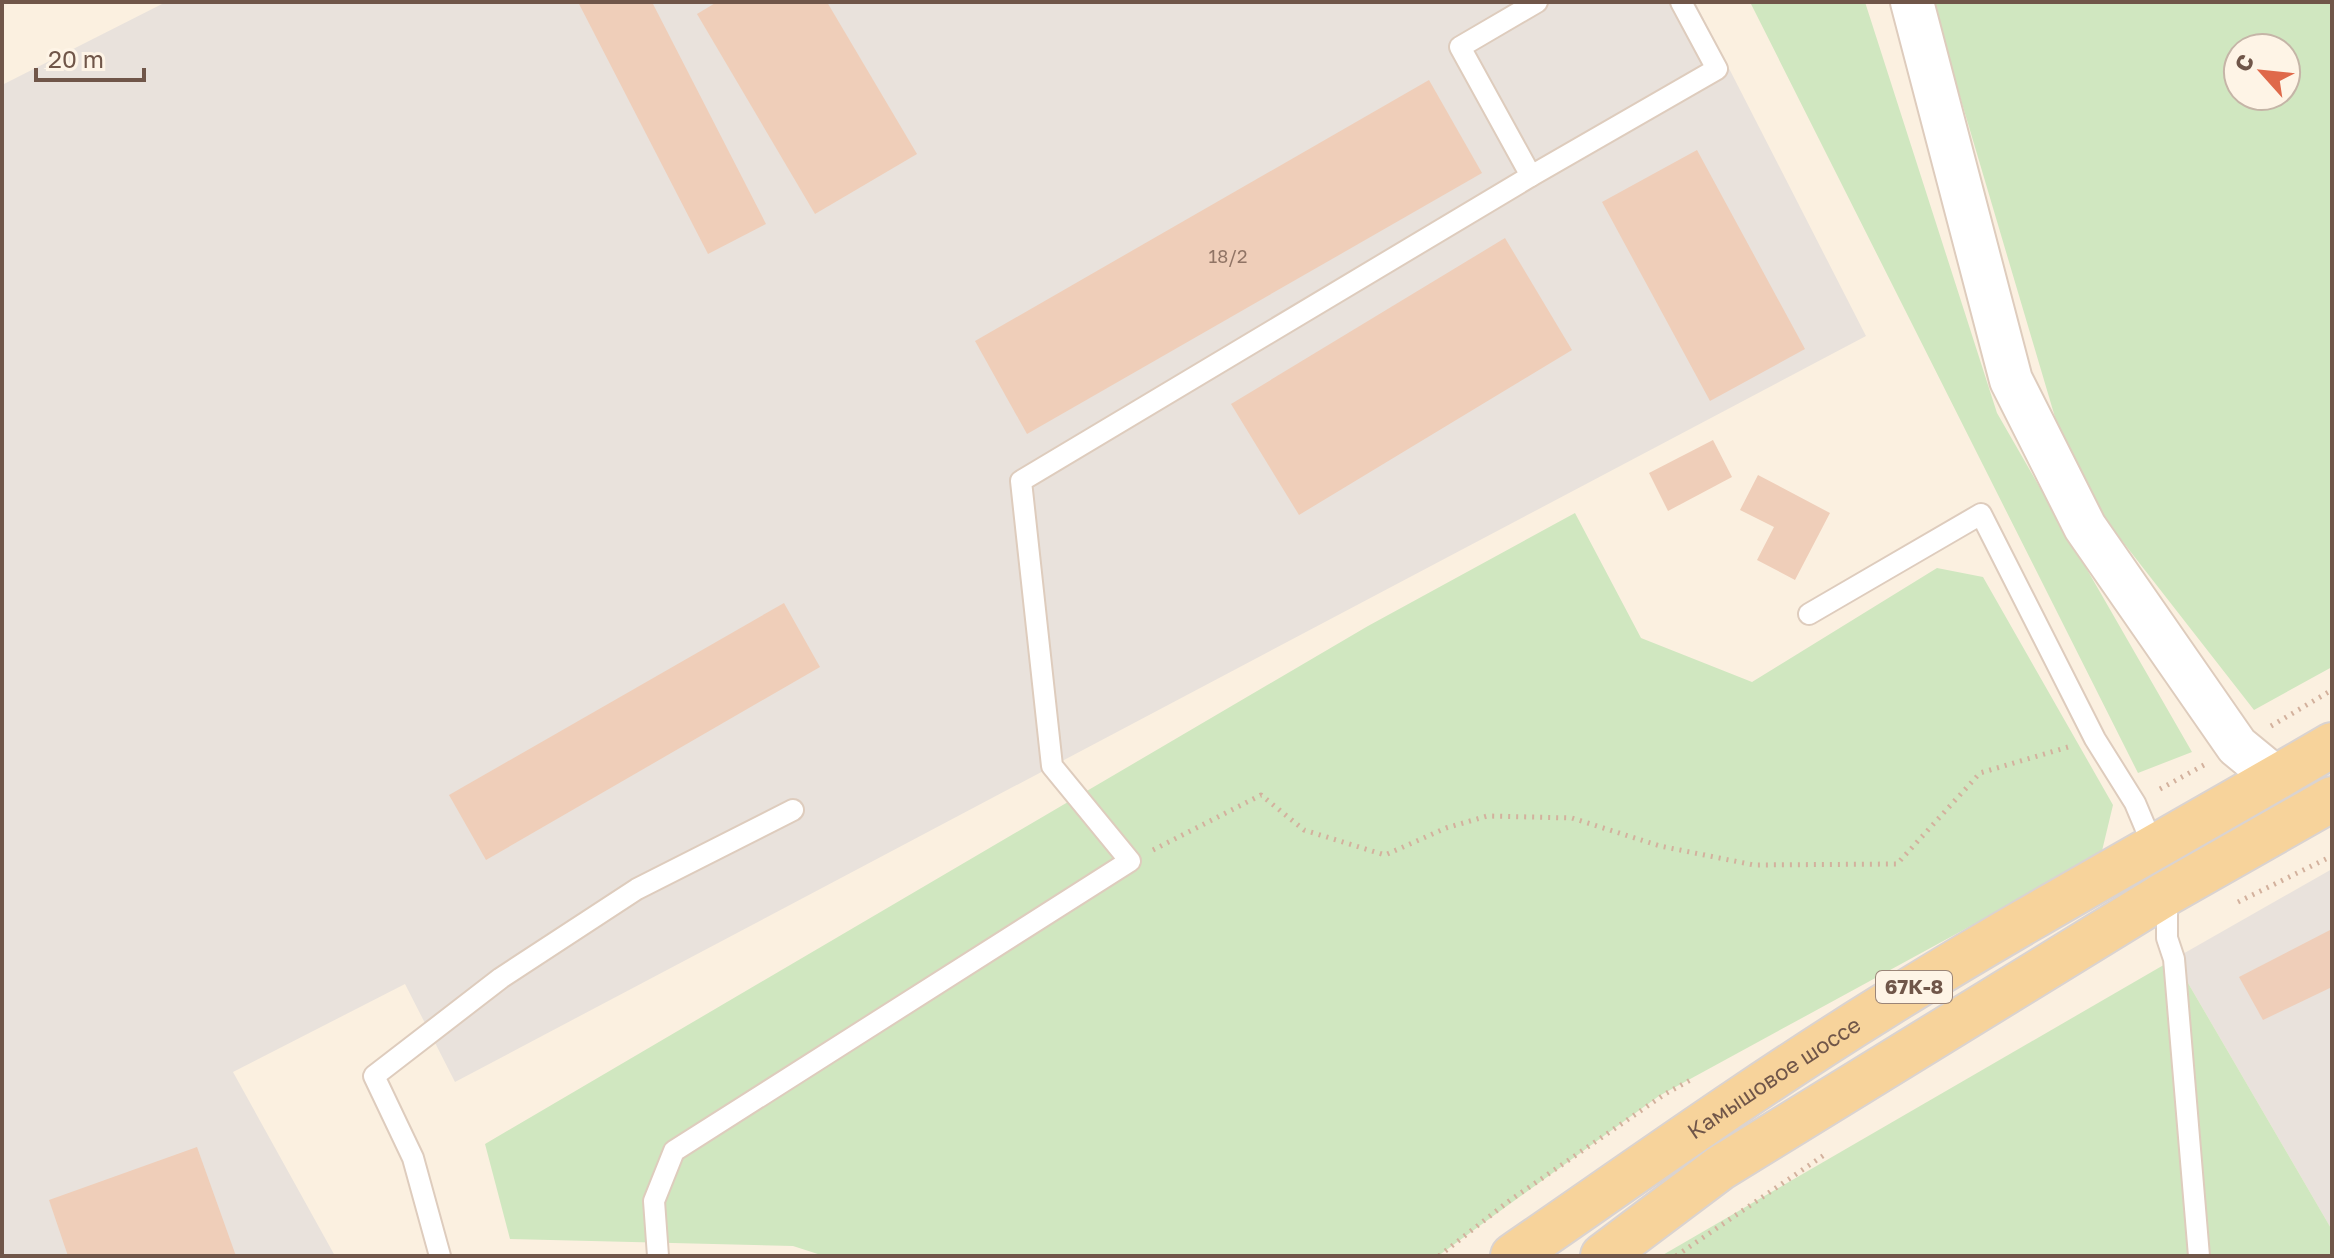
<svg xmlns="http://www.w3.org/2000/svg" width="2334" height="1258" viewBox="0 0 2334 1258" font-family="'Golos Text',sans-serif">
  <rect width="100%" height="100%" fill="#fbf0e0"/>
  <!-- industrial -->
  <g fill="#e9e2dc">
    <polygon points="166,2 1695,2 1866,336 455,1082 405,984 233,1072 335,1256 2,1256 2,85"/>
    <polygon points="2332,869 2332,1230 2174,959"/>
  </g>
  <!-- green -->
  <g fill="#d0e7c0" fill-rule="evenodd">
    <polygon points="1750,2 1865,2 1997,413 2192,752 2138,773"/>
    <path d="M 1932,2 L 2332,2 L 2332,667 L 2254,710 L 2073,478 ZM 2238,48 L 2286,48 L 2286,96 L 2238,96 Z"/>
    <polygon points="1575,513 1641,638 1752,682 1937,568 1983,577 2113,805 2101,855 1659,1096 1438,1256 824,1256 793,1246 510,1239 485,1144 1368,626"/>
    <polygon points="2174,959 2332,1230 2332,1256 1661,1256"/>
  </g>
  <!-- building -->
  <g fill="#efceb9">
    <polygon points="578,2 652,2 766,224 708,254"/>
    <polygon points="717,2 827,2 917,154 815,214 697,14"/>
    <polygon points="1429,80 1482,173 1027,434 975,341"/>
    <polygon points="1697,150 1805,349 1710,401 1602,202"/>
    <polygon points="1505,238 1572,350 1299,515 1231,404"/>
    <polygon points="1713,440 1732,477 1668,511 1649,473"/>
    <polygon points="1758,475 1830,513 1795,580 1757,560 1774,527 1740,510"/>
    <polygon points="784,603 820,667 486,860 449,795"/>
    <polygon points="2332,929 2332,987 2263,1020 2239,977"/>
    <polygon points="197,1147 236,1256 68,1256 49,1200"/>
  </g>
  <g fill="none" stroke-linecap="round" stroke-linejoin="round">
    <defs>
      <g id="service">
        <polyline points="1531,176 1460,47 1537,2"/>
        <polyline points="1809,614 1981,514 2095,739 2135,803 2154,848"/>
        <polyline points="2167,893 2167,938 2174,959 2199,1256"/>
        <polyline points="440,1256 413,1158 374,1076 501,978 637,889 793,810"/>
        <polyline points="658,1256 654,1201 674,1151 1130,861 1052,766 1021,481 1531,176 1717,69 1681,2"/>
      </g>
      <polyline id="minor" points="1912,2 2011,380 2085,527 2237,746 2276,778"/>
      <g id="primary">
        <path id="s1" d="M 1513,1256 C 1635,1172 1755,1086 1881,1008 C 2028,916 2182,833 2332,745"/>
        <polyline points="1603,1256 1720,1168 2167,893 2332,799"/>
      </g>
    </defs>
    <!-- service casing -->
    <use href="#service" stroke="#deccbd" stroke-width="24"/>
    <!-- minor casing -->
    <use href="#minor" stroke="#deccbd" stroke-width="46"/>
    <!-- primary casing -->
    <use href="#primary" stroke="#dad3d0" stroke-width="48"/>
    <!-- path -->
    <g stroke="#d3b19d" stroke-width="5" stroke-dasharray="2 6" stroke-linecap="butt">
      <polyline points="2271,726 2332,690"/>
      <polyline points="2160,789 2204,765"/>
      <polyline points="1153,850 1261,795 1304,830 1385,855 1446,828 1487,816 1572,818 1660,846 1754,865 1897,864 1980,773 2068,747"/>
      <polyline points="2238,902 2332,856"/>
      <polyline points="1439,1256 1509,1201 1665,1094 1694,1078"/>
      <polyline points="1676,1256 1827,1153"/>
    </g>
    <!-- service -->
    <use href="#service" stroke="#fff" stroke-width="20"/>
    <!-- minor -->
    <use href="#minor" stroke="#fff" stroke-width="42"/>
    <!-- primary -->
    <use href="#primary" stroke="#f7d39b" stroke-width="44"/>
  </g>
  <g text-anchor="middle" stroke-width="6" stroke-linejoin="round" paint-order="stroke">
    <!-- number labels -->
    <g font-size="18" fill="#907465">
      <text x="1228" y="263">18/2</text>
    </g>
    <!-- shield labels -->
    <rect fill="#fef4e6" stroke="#9b8578" stroke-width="2" x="1876" y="971" width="76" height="32" rx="6"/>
    <g font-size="20" font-weight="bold" fill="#705649">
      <text x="1914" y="994">67К-8</text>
    </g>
    <!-- street labels -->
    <g font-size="22" fill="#705649" stroke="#fef4e6">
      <text dy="8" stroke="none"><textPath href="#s1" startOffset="316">Камышовое шоссе</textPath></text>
    </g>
  </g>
  <!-- border -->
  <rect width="2334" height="1258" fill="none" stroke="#705649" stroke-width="8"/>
  <!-- north arrow -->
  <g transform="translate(2262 72) rotate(297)"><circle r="38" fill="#fef4e6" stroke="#c5b5a7" stroke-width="2"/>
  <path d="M0-6L14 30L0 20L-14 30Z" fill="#df694a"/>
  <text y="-12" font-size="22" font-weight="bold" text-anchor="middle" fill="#705649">С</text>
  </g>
  <!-- scale -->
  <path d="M36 68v12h108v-12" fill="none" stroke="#705649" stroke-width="4"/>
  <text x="48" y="68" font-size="24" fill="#705649" stroke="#fef4e6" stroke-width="6" paint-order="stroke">20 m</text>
</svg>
